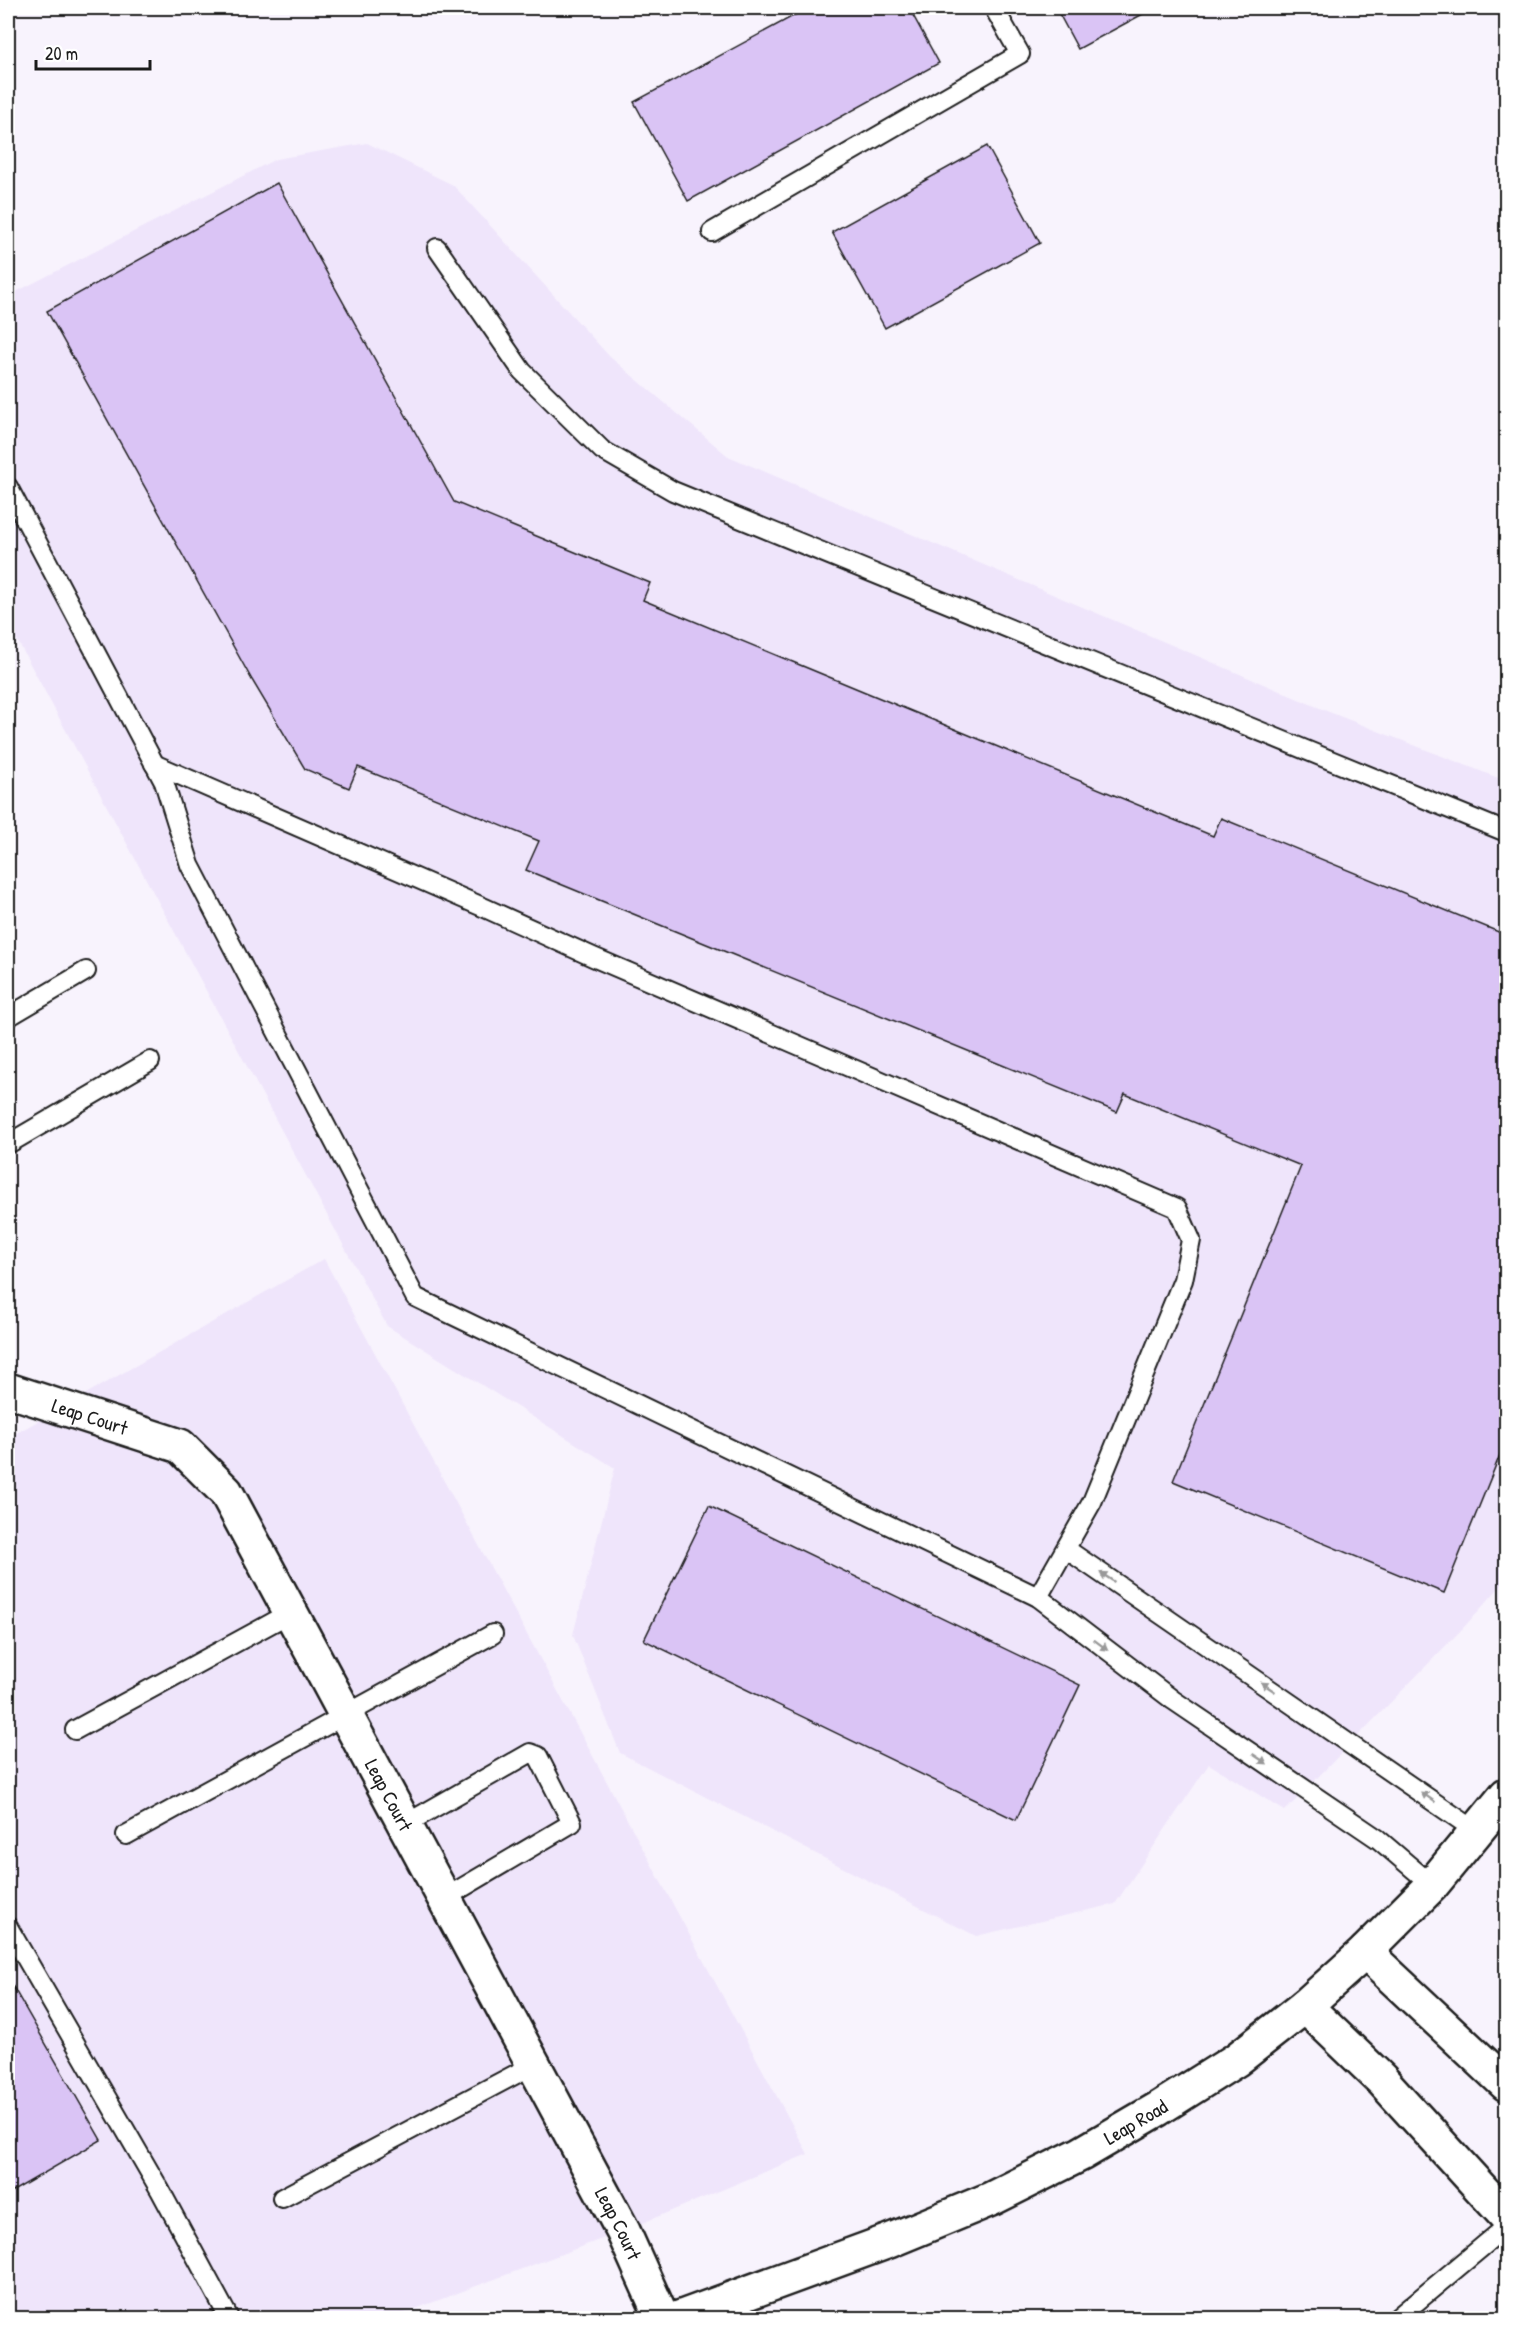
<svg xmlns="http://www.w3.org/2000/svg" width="1514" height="2326" viewBox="0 0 1514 2326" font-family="'Patrick Hand',sans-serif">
  <rect width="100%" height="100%" fill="#f8f3fd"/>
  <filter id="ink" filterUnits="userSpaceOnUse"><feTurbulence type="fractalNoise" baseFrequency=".0167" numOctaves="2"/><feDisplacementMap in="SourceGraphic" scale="12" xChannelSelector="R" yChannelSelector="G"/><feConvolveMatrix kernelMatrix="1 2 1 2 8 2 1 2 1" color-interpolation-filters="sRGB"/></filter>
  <g filter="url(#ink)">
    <!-- built -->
    <g fill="#efe5fb">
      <polygon points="367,143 453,185 610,357 728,456 1329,712 1506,781 1506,1580 1465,1626 1285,1811 1209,1764 1115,1904 976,1936 620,1753 573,1635 615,1468 387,1326 8,623 8,296 276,159"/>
      <polygon points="324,1259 808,2154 623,2231 391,2318 8,2318 8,1438"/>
    </g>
    <!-- building -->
    <g fill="#dac4f5" stroke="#1c1c1c" stroke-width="1.5">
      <polygon points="808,8 909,8 939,63 688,201 634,102"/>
      <polygon points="1056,8 1154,8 1078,49"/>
      <polygon points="987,146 1040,243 885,328 832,232"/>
      <polygon points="277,183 454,502 650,583 643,600 1213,836 1221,818 1506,935 1506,1440 1444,1593 1173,1481 1301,1166 1125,1094 1117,1112 526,870 539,841 358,767 349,788 305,769 252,680 47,311"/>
      <polygon points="709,1506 1080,1685 1016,1820 644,1640"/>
      <polygon points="8,1978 101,2140 8,2194"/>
    </g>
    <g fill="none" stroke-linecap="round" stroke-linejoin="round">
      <defs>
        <g id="lane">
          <polyline points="712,232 1020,54 994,8"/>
          <polyline points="437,248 522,371 602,450 673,491 1506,832"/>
          <polyline points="8,487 164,782 190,865 415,1297 1038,1597 1173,1700 1378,1839 1432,1885"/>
          <polyline points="154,764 485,908 593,957 1177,1208 1191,1240 1183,1280 1092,1502 1038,1597"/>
          <polyline points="8,1017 86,971"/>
          <polyline points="8,1144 150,1061"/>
          <polyline points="1066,1549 1476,1831"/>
          <polyline points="75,1730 290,1613"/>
          <polyline points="404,1825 530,1753 538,1756 572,1823 443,1899"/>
          <polyline points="126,1835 493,1634"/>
          <polyline points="8,1927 160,2190 229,2318"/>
          <polyline points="282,2198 533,2065"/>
          <polyline points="1397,2318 1506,2227"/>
        </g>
        <g id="street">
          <path id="s1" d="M 8,1390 L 180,1446 L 226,1492 L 623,2231 L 662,2318"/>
          <polyline points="1365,1952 1506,2084"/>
          <polyline points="1305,2006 1382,2080 1506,2216"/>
        </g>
        <g id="secondary">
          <path id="s2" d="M 679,2318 L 889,2241 L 991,2199 L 1081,2154 L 1158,2109 L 1236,2060 L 1305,2006 L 1365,1952 L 1432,1885 L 1506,1795"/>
        </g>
      </defs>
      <!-- lane casing -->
      <use href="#lane" stroke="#1c1c1c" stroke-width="22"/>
      <!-- street casing -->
      <use href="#street" stroke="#1c1c1c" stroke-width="38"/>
      <!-- secondary casing -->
      <use href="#secondary" stroke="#1c1c1c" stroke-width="38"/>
      <!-- lane -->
      <use href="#lane" stroke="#fff" stroke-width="18"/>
      <!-- street -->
      <use href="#street" stroke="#fff" stroke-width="33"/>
      <!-- secondary -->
      <use href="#secondary" stroke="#fff" stroke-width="33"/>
    </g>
    <!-- one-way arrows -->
    <defs><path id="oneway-solid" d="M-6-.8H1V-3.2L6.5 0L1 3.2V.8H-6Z" transform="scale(1.5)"/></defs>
    <g fill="#999">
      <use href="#oneway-solid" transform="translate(1107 1577) rotate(-146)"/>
      <use href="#oneway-solid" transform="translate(1101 1645) rotate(37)"/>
      <use href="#oneway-solid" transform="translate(1268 1687) rotate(-146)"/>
      <use href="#oneway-solid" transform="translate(1260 1759) rotate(34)"/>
      <use href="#oneway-solid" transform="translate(1428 1797) rotate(-145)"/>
    </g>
  </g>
  <g text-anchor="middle" stroke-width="6" stroke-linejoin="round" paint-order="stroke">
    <!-- street labels -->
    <g font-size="20" fill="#1c1c1c" stroke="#fff">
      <text dy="7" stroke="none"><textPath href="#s1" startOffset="86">Leap Court</textPath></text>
      <text dy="7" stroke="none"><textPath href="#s1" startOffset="590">Leap Court</textPath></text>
      <text dy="7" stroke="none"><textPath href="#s2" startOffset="498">Leap Road</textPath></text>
      <text dy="7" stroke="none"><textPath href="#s1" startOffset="1076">Leap Court</textPath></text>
    </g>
  </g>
  <!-- margin -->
  <rect width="1514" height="2326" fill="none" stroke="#fff" stroke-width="30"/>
  <rect x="15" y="15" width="1484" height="2296" fill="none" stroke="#1c1c1c" stroke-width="2" filter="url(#ink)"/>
  <!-- scale -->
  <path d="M36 60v9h114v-9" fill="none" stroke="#1c1c1c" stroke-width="3"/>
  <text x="45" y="60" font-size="18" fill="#1c1c1c" stroke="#ffffff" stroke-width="4.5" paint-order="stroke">20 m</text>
</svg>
